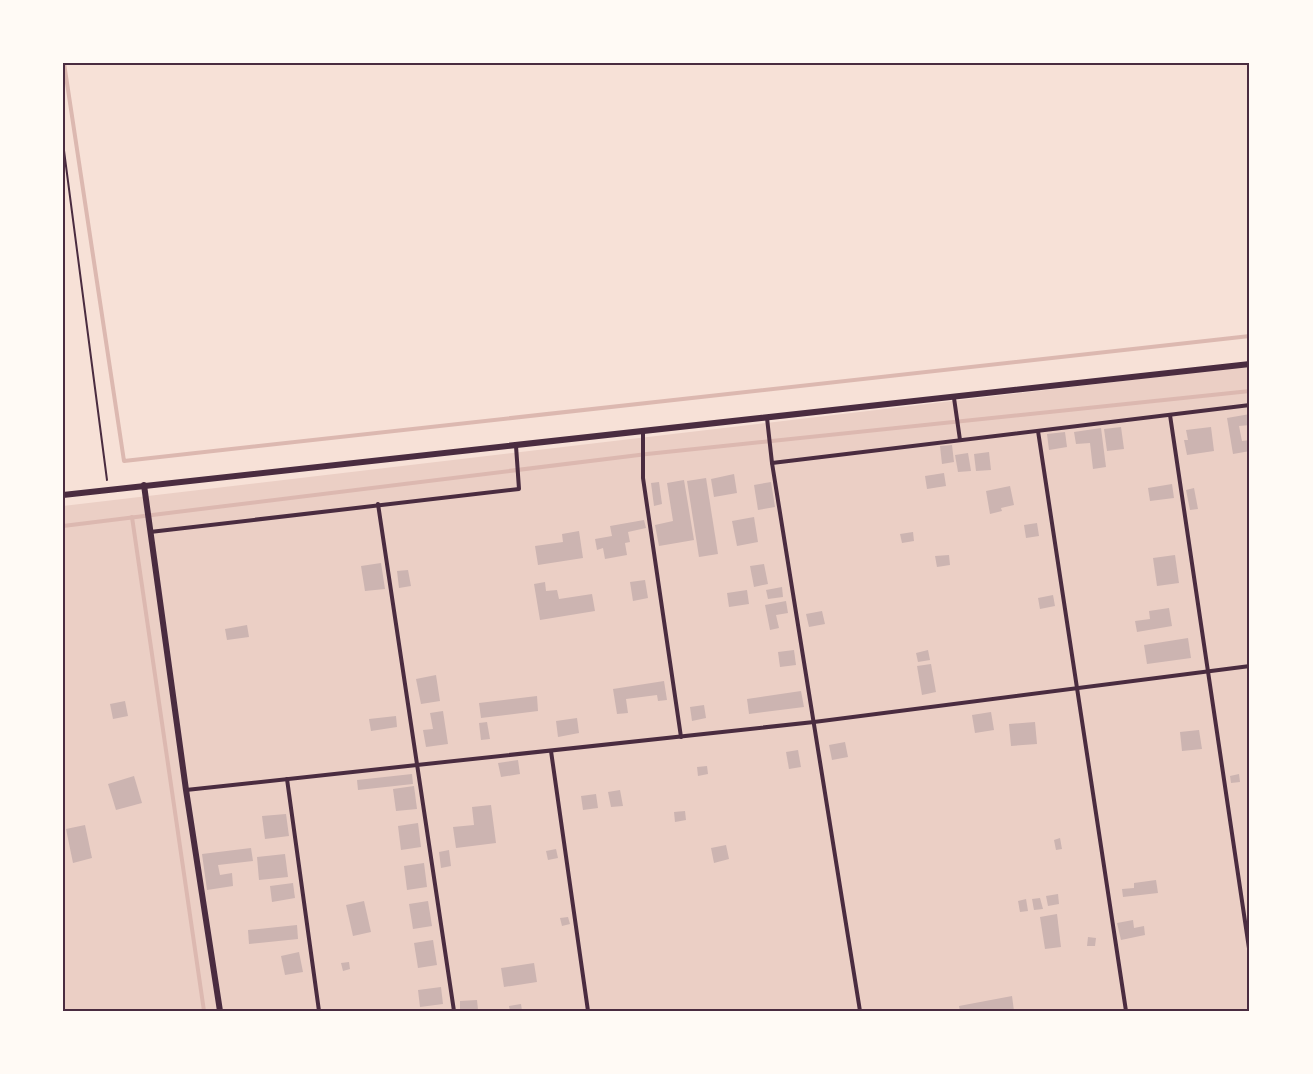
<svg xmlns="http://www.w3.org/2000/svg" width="1313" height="1074" viewBox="0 0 1313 1074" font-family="Georgia,serif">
  <rect width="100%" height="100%" fill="#f7e1d7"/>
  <!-- green -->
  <polygon fill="#ebcfc5" points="1250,366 1250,1011 63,1011 63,506"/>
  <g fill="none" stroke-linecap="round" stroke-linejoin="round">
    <!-- stream -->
    <g stroke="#dcb8b0" stroke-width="4">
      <polyline points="64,63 124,461 1250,336"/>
      <polyline points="132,517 204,1011"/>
      <polyline points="63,526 647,454 1250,391"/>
    </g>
  </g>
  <!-- building -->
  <g fill="#ccb4b1">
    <polygon points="1250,414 1250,425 1239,426 1242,441 1250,440 1250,451 1233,454 1227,418"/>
    <polygon points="1121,427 1124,449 1107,451 1104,429"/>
    <polygon points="1211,427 1214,451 1187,455 1184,440 1188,440 1186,430"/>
    <polygon points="1101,428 1106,467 1093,469 1090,443 1076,444 1074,432"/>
    <polygon points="1065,432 1067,447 1049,450 1047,434"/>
    <polygon points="952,445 954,462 942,464 940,446"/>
    <polygon points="989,452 991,470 976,471 974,454"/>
    <polygon points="968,453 971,471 958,472 955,455"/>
    <polygon points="944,473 946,486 927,489 925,476"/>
    <polygon points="734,474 737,493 714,497 711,479"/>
    <polygon points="706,478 718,554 699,557 687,481"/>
    <polygon points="684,480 694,540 659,546 655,525 673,521 667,483"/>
    <polygon points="659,482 662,504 654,506 651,483"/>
    <polygon points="771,482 775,507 758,510 754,485"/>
    <polygon points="1172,484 1174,498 1150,501 1148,488"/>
    <polygon points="1010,486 1014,505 1001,508 1002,511 990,514 986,491"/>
    <polygon points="1194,488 1198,509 1190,510 1186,490"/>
    <polygon points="754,517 758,542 737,546 732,521"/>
    <polygon points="644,520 646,528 628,532 630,542 625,543 627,555 605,559 603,548 597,550 595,539 612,536 610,526"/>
    <polygon points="1037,523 1039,536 1026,538 1024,525"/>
    <polygon points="579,531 583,558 538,565 535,546 563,542 562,534"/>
    <polygon points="913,532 914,541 902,543 900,534"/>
    <polygon points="949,555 950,565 937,567 935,556"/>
    <polygon points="1175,555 1179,583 1157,586 1153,558"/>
    <polygon points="381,563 385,589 365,591 361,566"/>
    <polygon points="764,564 768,584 754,587 750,566"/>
    <polygon points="408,570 411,586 399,588 397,571"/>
    <polygon points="645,580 648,598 633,601 630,582"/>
    <polygon points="545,582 546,591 557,590 559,599 592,594 595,611 540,620 534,584"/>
    <polygon points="782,587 783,597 768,599 766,590"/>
    <polygon points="747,590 749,604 729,607 727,593"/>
    <polygon points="1053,595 1055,606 1040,609 1038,598"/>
    <polygon points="786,601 788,613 776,615 779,628 770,630 765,605"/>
    <polygon points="1169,608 1172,626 1137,632 1135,621 1150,619 1149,611"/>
    <polygon points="822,611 825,624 809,627 806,614"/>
    <polygon points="247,625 249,637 227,640 225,629"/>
    <polygon points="1188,638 1191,658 1147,664 1144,645"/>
    <polygon points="794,650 796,665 780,667 778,652"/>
    <polygon points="928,650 930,660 918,662 916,653"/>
    <polygon points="931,664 936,692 922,695 917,666"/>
    <polygon points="436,675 440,701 421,704 416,679"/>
    <polygon points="664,681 667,700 658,701 657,695 626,699 628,713 617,714 613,689"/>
    <polygon points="801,691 804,707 749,714 747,699"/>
    <polygon points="537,696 538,711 481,718 479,703"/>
    <polygon points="125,701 128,716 113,719 110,704"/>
    <polygon points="704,705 706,718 692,721 690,707"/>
    <polygon points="443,711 448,744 426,747 423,730 433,729 430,713"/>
    <polygon points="991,712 994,730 975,733 972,715"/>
    <polygon points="396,716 397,727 371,731 369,719"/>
    <polygon points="577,718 579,733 558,737 556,721"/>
    <polygon points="487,722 490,739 481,740 479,723"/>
    <polygon points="1035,722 1037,744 1011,746 1009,724"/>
    <polygon points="1199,730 1202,749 1182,751 1180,732"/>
    <polygon points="845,742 848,757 832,760 829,745"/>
    <polygon points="798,750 801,767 789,769 786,752"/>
    <polygon points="518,760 520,774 501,777 498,763"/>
    <polygon points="707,766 708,774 698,776 697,767"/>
    <polygon points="412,774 413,784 358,790 357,780"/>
    <polygon points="1239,774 1240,782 1231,783 1230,776"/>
    <polygon points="134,776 142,803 116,810 108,784"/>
    <polygon points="414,786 417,809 396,811 393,789"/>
    <polygon points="620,790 623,806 611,807 608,792"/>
    <polygon points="596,794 598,808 583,810 581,796"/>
    <polygon points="491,805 496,843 456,848 453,827 474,825 472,807"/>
    <polygon points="685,811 686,820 675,822 674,812"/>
    <polygon points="286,814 289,836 265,839 262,816"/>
    <polygon points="418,823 421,847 401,850 398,826"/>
    <polygon points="85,825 92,858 73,863 66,829"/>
    <polygon points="1060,838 1062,849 1056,850 1054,840"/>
    <polygon points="726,845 729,859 714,863 711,848"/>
    <polygon points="251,848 253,861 218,865 220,875 232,873 233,886 207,890 202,854"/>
    <polygon points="556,849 558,858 548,860 546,851"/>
    <polygon points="449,850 451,866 441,868 439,852"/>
    <polygon points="285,854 288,877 259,880 257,857"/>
    <polygon points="424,863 427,887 407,890 404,866"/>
    <polygon points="1156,880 1158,893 1123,897 1122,889 1134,888 1134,883"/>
    <polygon points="293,883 295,898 272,902 270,886"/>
    <polygon points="1058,894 1059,904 1048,906 1046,896"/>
    <polygon points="1040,898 1043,909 1034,910 1032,899"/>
    <polygon points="1026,899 1028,911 1020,912 1018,901"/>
    <polygon points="364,901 371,932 353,936 346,905"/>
    <polygon points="428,901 432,926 413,929 409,904"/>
    <polygon points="1057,914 1061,947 1045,949 1040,917"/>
    <polygon points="568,917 570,924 562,926 560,918"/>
    <polygon points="1133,920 1134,928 1144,926 1145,935 1121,940 1117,923"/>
    <polygon points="297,925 298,939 249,944 248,930"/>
    <polygon points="1088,937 1096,938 1095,946 1087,946"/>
    <polygon points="433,940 437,965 418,968 414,943"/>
    <polygon points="299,952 303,972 285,975 281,956"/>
    <polygon points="349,962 350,969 343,971 341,963"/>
    <polygon points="534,963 537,982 504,987 501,968"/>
    <polygon points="441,987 443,1004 420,1007 418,990"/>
    <polygon points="1012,996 1014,1011 996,1011 995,1009 960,1011 959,1006"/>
    <polygon points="477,1000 478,1010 460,1011 460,1001"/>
    <polygon points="521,1004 522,1011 510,1011 509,1006"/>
  </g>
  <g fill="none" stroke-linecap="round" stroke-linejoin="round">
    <!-- path -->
    <polyline stroke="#4a2c40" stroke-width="2" points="63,143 107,480"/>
    <!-- service -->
    <g stroke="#4a2c40" stroke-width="4">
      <polyline points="954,398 960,440"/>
      <polyline points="1170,415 1250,955"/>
      <polyline points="767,418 772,463 860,1011"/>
      <polyline points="1038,431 1126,1011"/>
      <polyline points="643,432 643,478 681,737"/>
      <polyline points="772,463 1250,405"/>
      <polyline points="378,504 454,1011"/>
      <polyline points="150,532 519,489 516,446"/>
      <polyline points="551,751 588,1011"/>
      <polyline points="287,779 319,1011"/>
      <polyline points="186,790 814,722 1250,666"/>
    </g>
    <!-- minor -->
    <g stroke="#4a2c40" stroke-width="6">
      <polyline points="144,485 186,790 220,1011"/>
      <polyline points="63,495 1250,364"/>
    </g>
  </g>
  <!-- border -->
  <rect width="1313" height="1074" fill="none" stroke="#fffaf5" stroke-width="129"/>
  <rect x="64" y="64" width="1184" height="946" fill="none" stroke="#4a2c40" stroke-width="2"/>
</svg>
